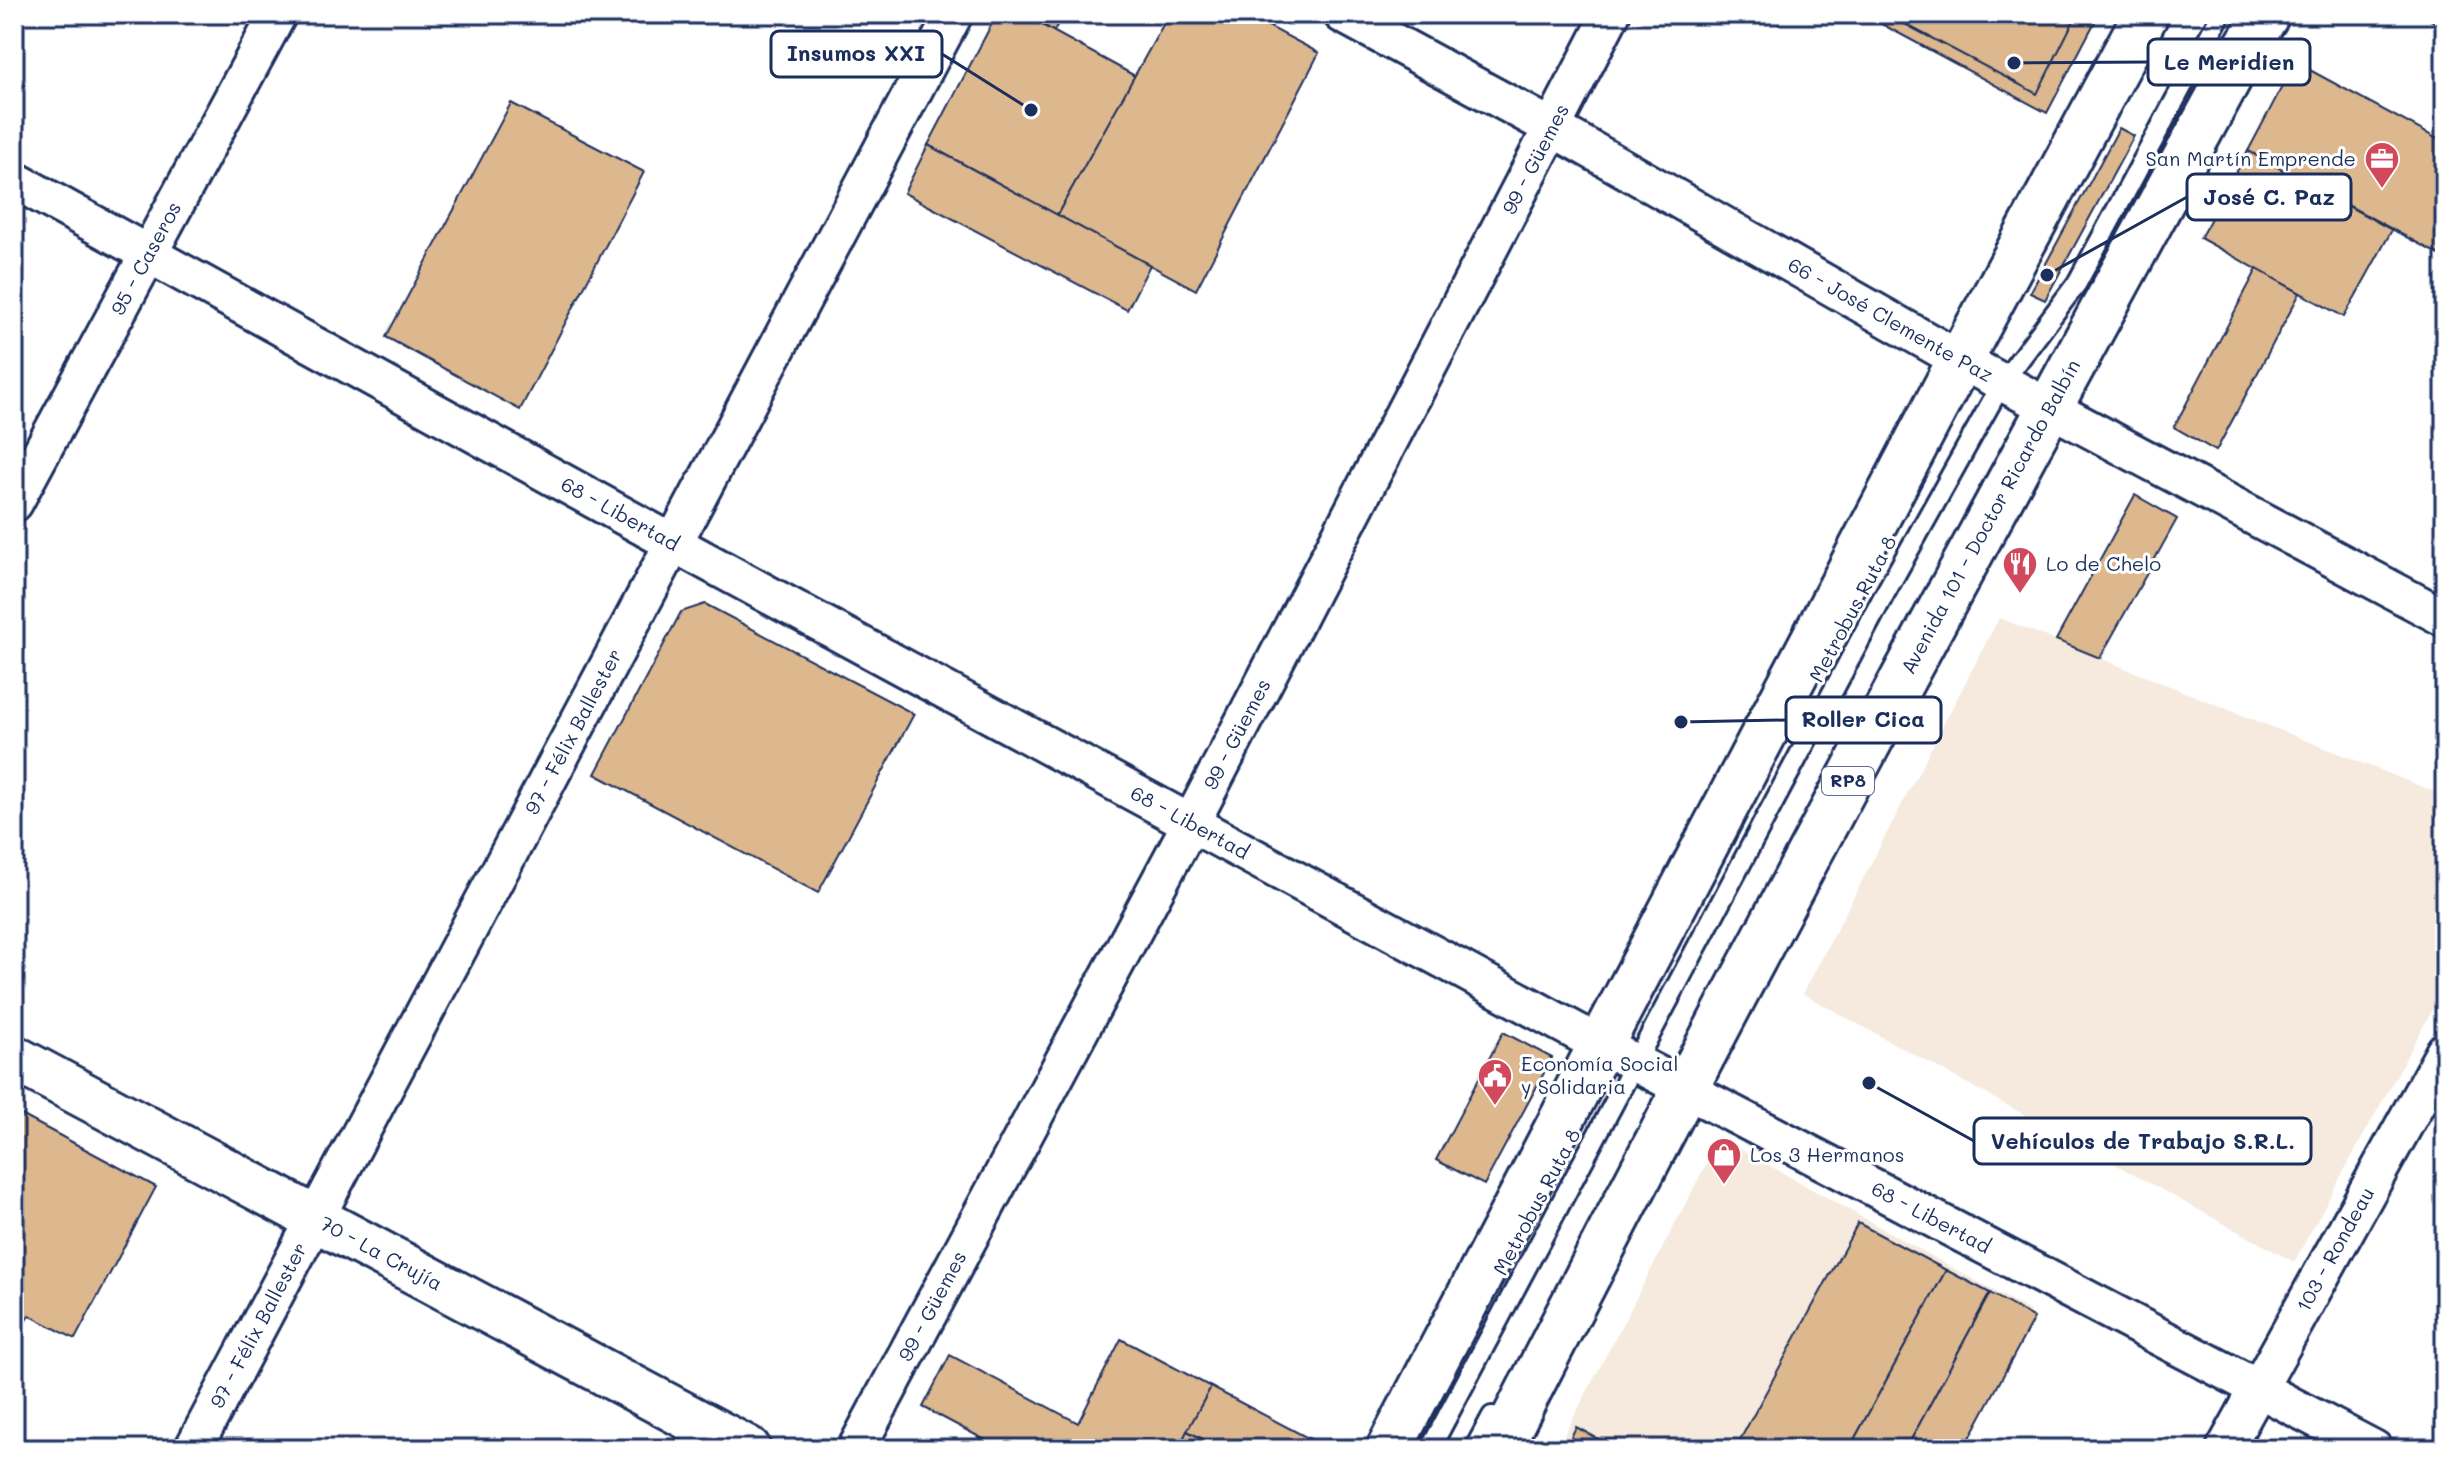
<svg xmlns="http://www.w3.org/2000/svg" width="2459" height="1463" viewBox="0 0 2459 1463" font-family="Mali,sans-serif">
  <rect width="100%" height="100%" fill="#fff"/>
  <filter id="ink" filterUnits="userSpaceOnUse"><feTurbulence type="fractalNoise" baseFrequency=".0125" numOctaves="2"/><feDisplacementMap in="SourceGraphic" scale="16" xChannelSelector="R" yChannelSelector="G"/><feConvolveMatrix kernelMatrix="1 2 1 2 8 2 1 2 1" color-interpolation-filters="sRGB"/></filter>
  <g filter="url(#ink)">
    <!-- built -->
    <g fill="#f5eadd">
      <polygon points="1999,618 2445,796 2445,987 2294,1262 1803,994"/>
      <polygon points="1720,1138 2030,1311 1961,1449 1557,1449"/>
    </g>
    <!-- building -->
    <g fill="#ddb88e" stroke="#1b2f5e" stroke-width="2">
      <polygon points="997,14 1022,14 1135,76 1057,215 928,145"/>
      <polygon points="1022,14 1063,14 1054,31"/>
      <polygon points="1169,14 1246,14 1319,53 1196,290 1057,215"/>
      <polygon points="1863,14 2099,14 2047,113"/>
      <polygon points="1886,14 2077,14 2037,94"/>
      <polygon points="2420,14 2445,14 2445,28"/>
      <polygon points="2295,62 2445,143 2445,258 2248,151"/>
      <polygon points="511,103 644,172 520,410 386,337"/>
      <polygon points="2119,128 2134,136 2045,300 2030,293"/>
      <polygon points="928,145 1150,265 1127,310 904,193"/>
      <polygon points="2248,151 2392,230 2344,317 2200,238"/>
      <polygon points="2257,269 2300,293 2216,451 2174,427"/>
      <polygon points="2135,495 2177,519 2100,658 2056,640"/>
      <polygon points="705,604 914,714 818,893 595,774 681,612"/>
      <polygon points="1503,1032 1552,1058 1484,1185 1436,1160"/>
      <polygon points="14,1111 156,1187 75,1339 29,1315 14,1342"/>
      <polygon points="1858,1223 1946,1270 1849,1449 1735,1449"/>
      <polygon points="1946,1270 1990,1293 1906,1449 1849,1449"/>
      <polygon points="1990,1293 2034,1318 1964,1449 1906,1449"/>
      <polygon points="1121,1339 1211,1387 1178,1449 983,1449 987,1441 923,1407 950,1355 1078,1423"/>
      <polygon points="1211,1387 1329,1449 1222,1449 1187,1431"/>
      <polygon points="1576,1427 1617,1449 1565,1449"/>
      <polygon points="1187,1431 1222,1449 1178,1449"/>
    </g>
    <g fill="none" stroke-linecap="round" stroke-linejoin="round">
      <defs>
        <g id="service">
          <polyline points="1430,1449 1883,597 2002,383 2077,283 2221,14"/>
          <polyline points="1474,1449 1492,1416"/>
        </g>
        <g id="minor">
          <path id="s1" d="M 1342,14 L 1551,127 L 1960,360 L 2445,618"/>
          <path id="s2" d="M 14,180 L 671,542 L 1601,1045 L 2374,1449"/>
          <path id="s3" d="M 14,503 L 278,14"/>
          <path id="s4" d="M 193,1449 L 954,14"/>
          <path id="s5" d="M 856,1449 L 1192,821 L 1611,14"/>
          <path id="s6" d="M 2225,1449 L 2445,1051"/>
        </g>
        <g id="tertiary">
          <path id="s7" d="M 14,1058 L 748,1449"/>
        </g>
        <g id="primary">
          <polyline points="1389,1449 1960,360 2146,14"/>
          <path id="s8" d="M 1499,1449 C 1738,979 1990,516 2242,54 L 2267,14"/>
        </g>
      </defs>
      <!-- service casing -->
      <use href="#service" stroke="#1b2f5e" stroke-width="24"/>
      <!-- minor casing -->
      <use href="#minor" stroke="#1b2f5e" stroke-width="42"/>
      <!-- tertiary casing -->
      <use href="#tertiary" stroke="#1b2f5e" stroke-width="50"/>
      <!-- primary casing -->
      <use href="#primary" stroke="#1b2f5e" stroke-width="50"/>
      <!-- service -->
      <use href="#service" stroke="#fff" stroke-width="18"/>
      <!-- minor -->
      <use href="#minor" stroke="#fff" stroke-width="36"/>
      <!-- tertiary -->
      <use href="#tertiary" stroke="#fff" stroke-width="44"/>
      <!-- primary -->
      <use href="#primary" stroke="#fff" stroke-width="44"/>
    </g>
  </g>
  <!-- icons -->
  <defs>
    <symbol id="office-pin" viewBox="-11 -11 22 30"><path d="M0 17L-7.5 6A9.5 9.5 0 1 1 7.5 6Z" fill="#d1495b" stroke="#fff"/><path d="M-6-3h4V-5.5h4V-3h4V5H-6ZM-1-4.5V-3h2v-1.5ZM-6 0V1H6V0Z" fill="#fff"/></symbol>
    <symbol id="restaurant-pin" viewBox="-11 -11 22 30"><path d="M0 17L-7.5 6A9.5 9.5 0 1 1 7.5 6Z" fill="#d1495b" stroke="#fff"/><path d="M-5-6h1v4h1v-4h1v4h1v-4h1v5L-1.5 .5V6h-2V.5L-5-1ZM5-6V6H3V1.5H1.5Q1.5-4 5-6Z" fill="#fff"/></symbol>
    <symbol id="civic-pin" viewBox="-11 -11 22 30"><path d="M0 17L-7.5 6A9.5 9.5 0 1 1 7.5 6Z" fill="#d1495b" stroke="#fff"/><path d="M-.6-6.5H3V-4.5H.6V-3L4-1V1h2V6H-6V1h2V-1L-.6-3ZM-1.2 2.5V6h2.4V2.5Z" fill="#fff"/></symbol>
    <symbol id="shop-pin" viewBox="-11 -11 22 30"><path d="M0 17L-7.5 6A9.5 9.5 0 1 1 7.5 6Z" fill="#d1495b" stroke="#fff"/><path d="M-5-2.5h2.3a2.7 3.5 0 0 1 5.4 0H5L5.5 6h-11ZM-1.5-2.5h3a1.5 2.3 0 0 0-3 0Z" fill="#fff"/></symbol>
  </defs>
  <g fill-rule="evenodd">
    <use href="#office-pin" x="2362" y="139" width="40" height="54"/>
    <use href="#restaurant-pin" x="2000" y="544" width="40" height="54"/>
    <use href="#civic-pin" x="1475" y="1056" width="40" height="54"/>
    <use href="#shop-pin" x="1704" y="1135" width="40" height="54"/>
  </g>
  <g text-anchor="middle" stroke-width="6" stroke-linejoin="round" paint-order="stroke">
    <!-- shield labels -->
    <rect fill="#fff" stroke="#5f6d8e" stroke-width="2" x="1822" y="767" width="52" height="28" rx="6"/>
    <g font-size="18" font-weight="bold" fill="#1b2f5e">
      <text x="1848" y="787">RP8</text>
    </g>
    <!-- street labels -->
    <g font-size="20" fill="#1b2f5e" stroke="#fff">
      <text dy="7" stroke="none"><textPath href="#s5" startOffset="1458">99 - Güemes</textPath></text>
      <text dy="7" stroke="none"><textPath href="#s3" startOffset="278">95 - Caseros</textPath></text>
      <text dy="7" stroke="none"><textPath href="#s1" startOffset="628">66 - José Clemente Paz</textPath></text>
      <text dy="7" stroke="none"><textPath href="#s2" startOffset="692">68 - Libertad</textPath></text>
      <text dy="7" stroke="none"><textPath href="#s8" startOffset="1054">Avenida 101 - Doctor Ricardo Balbín</textPath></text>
      <text transform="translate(1853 609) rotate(-62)" y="7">Metrobus Ruta 8</text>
      <text dy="7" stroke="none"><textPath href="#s4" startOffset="812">97 - Félix Ballester</textPath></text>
      <text dy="7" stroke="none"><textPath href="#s5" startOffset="810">99 - Güemes</textPath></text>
      <text dy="7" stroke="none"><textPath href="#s2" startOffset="1340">68 - Libertad</textPath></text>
      <text transform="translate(1537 1202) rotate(-62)" y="7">Metrobus Ruta 8</text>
      <text dy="7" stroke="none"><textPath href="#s2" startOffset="2180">68 - Libertad</textPath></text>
      <text dy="7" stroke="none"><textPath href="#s6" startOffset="228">103 - Rondeau</textPath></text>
      <text dy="7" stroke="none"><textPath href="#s7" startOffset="416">70 - La Crujía</textPath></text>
      <text dy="7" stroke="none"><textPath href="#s5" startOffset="162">99 - Güemes</textPath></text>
      <text dy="7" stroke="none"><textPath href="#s4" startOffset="140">97 - Félix Ballester</textPath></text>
    </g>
    <!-- poi labels -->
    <g font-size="20" fill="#1b2f5e" stroke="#fff" text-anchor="start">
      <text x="2356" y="166" text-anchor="end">San Martín Emprende</text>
      <text x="2046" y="571">Lo de Chelo</text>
      <text x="1521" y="1071">Economía Social<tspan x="1521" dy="23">y Solidaria</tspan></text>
      <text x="1750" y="1162">Los 3 Hermanos</text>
    </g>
  </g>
  <!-- callouts -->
  <path fill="none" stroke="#1b2f5e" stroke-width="3" d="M1031 110L942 54M2014 63L2148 62M2047 275L2187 197M1681 722L1786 720M1869 1083L1974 1141"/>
  <g fill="#1b2f5e" stroke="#fff" stroke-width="3">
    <circle cx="1031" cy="110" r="8"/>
    <circle cx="2014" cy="63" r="8"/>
    <circle cx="2047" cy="275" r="8"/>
    <circle cx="1681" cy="722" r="8"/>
    <circle cx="1869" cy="1083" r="8"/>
  </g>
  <g fill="#fff" stroke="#1b2f5e" stroke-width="3">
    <rect x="771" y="31" width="171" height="46" rx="8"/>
    <rect x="2148" y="39" width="162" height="46" rx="8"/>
    <rect x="2187" y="174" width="164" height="46" rx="8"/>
    <rect x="1786" y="697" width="155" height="46" rx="8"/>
    <rect x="1974" y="1118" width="337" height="46" rx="8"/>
  </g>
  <g font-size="22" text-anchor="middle" font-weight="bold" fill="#1b2f5e">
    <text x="856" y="61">Insumos XXI</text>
    <text x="2229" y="70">Le Meridien</text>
    <text x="2269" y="205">José C. Paz</text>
    <text x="1863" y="727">Roller Cica</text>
    <text x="2143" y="1149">Vehículos de Trabajo S.R.L.</text>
  </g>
  <!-- margin -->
  <rect width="2459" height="1463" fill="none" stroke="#fff" stroke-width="48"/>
  <rect x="24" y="24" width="2411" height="1415" fill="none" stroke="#1b2f5e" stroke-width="3" filter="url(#ink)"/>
</svg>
